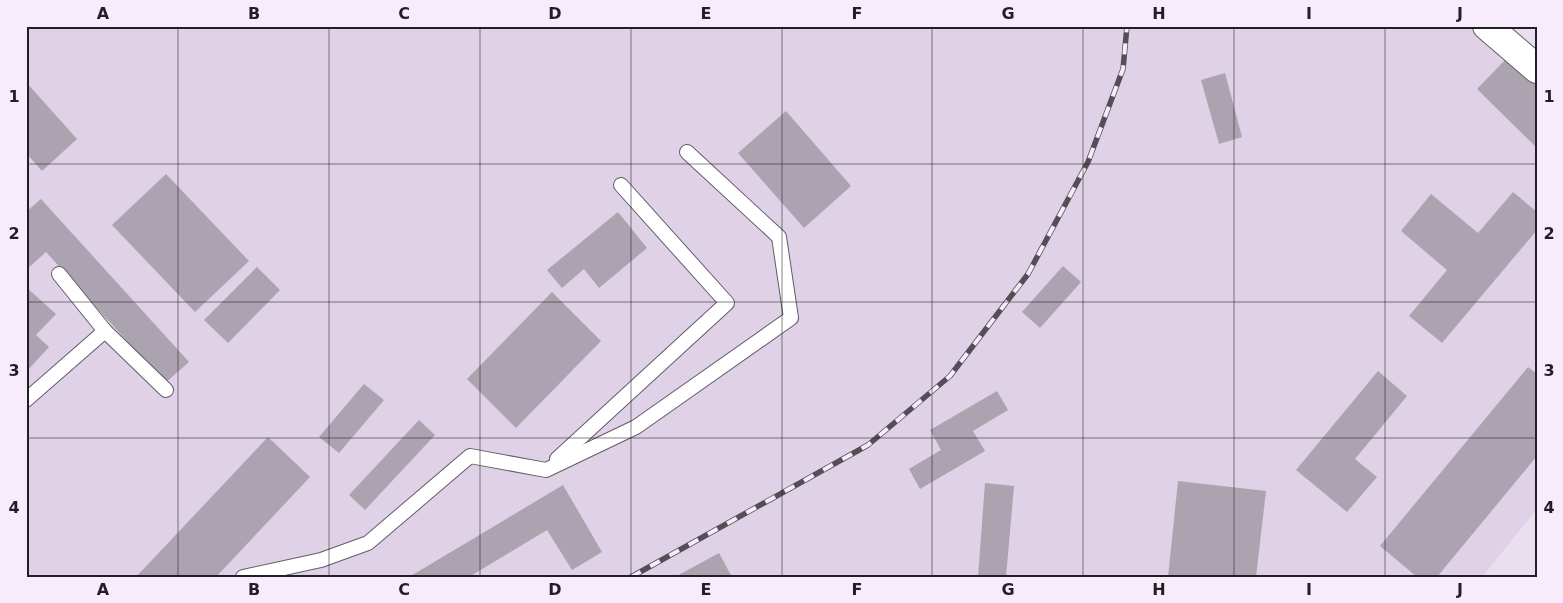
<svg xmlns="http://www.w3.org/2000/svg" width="1563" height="603" viewBox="0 0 1563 603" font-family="'DejaVu Sans',sans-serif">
  <rect width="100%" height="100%" fill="#e9dfee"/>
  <!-- built -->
  <polygon fill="#dfd1e6" points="26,26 1511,26 1537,49 1537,509 1482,577 26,577"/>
  <!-- building -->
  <g fill="#aca3b0">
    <polygon points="1508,57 1537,84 1537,148 1477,89"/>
    <polygon points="1225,73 1242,137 1219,144 1201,80"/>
    <polygon points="26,82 77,139 42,171 26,153"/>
    <polygon points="786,111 851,186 804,228 738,153"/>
    <polygon points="166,174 249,261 195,312 112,225"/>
    <polygon points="1513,192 1537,212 1537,230 1442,343 1409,316 1447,270 1401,231 1431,194 1478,233"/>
    <polygon points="41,199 189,362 165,383 46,252 26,270 26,212"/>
    <polygon points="618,212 647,248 599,288 584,269 562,288 547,270"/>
    <polygon points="1063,266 1081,282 1040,328 1022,312"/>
    <polygon points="257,267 280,290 228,343 204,320"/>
    <polygon points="26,287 56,314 36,335 49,347 26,372"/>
    <polygon points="552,292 601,341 516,428 467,379"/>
    <polygon points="1528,367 1537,374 1537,456 1437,577 1417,577 1380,546"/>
    <polygon points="1378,371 1407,396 1355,459 1377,477 1347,512 1296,470"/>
    <polygon points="364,384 384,400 339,453 319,437"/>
    <polygon points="997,391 1008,410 973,431 985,451 920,489 909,469 941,450 930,430"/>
    <polygon points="419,420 435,435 365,510 349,495"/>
    <polygon points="268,437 310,477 216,577 136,577"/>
    <polygon points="1178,481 1266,491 1256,577 1168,577"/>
    <polygon points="985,483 1014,486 1006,577 978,577"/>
    <polygon points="563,485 602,552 572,570 547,530 469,577 409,577"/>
    <polygon points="719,553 732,577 675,577"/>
  </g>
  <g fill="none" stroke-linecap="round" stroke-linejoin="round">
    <defs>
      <g id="lane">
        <polyline points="59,274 105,331"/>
        <polyline points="26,400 105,331 166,390"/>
        <polyline points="557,459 727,303 621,185"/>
        <polyline points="243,577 321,560 368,543 470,456 546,470 636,427 791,318 779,237 687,152"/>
      </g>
      <polyline id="street" points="1487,26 1537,69"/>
    </defs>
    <!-- lane casing -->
    <use href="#lane" stroke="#645b68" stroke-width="16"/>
    <!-- street casing -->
    <use href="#street" stroke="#645b68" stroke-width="30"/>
    <!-- lane -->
    <use href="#lane" stroke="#fff" stroke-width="14"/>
    <!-- street -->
    <use href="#street" stroke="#fff" stroke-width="28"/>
    <defs>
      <polyline id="rail" points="631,577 868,445 950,376 1028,274 1088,162 1123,69 1127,26"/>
    </defs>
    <!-- rail casing -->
    <use href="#rail" stroke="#544f56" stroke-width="5.5"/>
    <!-- rail -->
    <use href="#rail" stroke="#f6ecfb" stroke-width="4" stroke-dasharray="11" stroke-linecap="butt"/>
  </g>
  <!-- grid -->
  <path fill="none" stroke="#221e23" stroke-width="1" stroke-opacity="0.55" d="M 178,26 L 178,577M 329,26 L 329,577M 480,26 L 480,577M 631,26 L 631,577M 782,26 L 782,577M 932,26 L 932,577M 1083,26 L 1083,577M 1234,26 L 1234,577M 1385,26 L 1385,577M 26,164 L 1537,164M 26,302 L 1537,302M 26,438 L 1537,438"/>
  <!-- border -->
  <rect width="1563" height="603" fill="none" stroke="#f6ecfb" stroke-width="55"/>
  <rect x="28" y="28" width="1508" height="548" fill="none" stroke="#221e23" stroke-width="2"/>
  <g font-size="16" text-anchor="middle" font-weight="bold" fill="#221e23">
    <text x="103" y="19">A</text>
    <text x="254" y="19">B</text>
    <text x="404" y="19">C</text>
    <text x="555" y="19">D</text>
    <text x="706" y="19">E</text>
    <text x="857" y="19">F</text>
    <text x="1008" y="19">G</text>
    <text x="1159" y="19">H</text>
    <text x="1309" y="19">I</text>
    <text x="1460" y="19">J</text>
    <text x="14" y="102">1</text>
    <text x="1549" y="102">1</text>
    <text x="14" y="239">2</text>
    <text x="1549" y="239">2</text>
    <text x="14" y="376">3</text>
    <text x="1549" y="376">3</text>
    <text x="14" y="513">4</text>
    <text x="1549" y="513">4</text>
    <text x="103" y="595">A</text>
    <text x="254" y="595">B</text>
    <text x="404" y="595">C</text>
    <text x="555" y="595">D</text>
    <text x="706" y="595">E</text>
    <text x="857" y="595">F</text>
    <text x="1008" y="595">G</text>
    <text x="1159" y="595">H</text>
    <text x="1309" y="595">I</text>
    <text x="1460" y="595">J</text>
  </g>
</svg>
